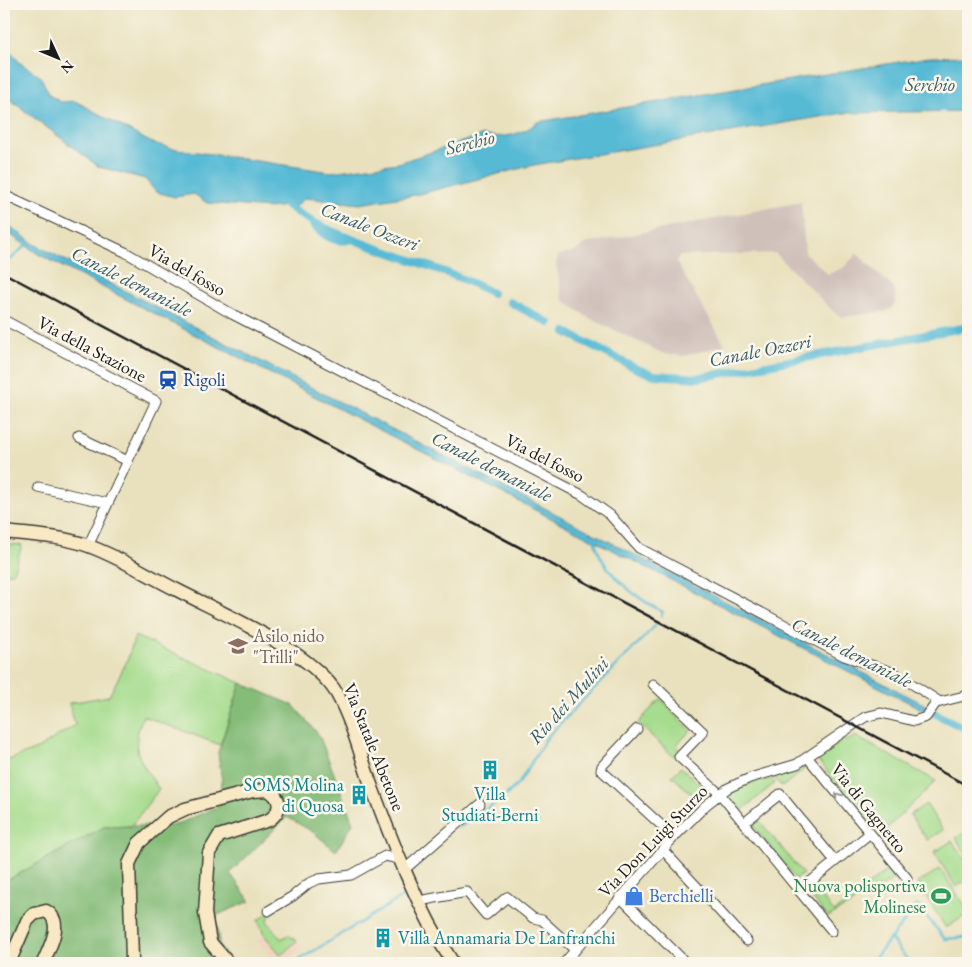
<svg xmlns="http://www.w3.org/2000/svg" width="972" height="967" viewBox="0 0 972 967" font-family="'EB Garamond',serif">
  <rect width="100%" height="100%" fill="#fbf7ec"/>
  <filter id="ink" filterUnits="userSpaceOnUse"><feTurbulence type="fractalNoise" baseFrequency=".02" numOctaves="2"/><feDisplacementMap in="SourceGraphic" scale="10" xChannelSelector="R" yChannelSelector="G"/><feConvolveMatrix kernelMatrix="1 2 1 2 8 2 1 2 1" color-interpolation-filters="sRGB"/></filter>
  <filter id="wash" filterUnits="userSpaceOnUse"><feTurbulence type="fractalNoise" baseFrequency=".0096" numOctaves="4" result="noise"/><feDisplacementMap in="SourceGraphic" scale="20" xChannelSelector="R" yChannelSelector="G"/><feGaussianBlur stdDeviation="1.12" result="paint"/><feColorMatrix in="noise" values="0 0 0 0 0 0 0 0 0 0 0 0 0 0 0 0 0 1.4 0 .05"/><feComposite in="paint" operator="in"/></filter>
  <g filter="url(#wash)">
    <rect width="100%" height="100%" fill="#e9e1be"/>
    <!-- built -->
    <polygon fill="#f2d4be" points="264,935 281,955 297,941 303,948 287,961 286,960 281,963 273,963 274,960 257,941"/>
    <!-- industrial -->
    <polygon fill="#cfc0ba" points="801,202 805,253 828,274 843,268 857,254 894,288 896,301 892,308 888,311 843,317 836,314 775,253 679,256 676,262 725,345 683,356 662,353 589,318 563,300 556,264 558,255 576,251 584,244"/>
    <!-- green -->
    <g fill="#a6dc8d" stroke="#617c54">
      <polygon points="4,544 22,545 13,573 4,573"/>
      <path d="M 135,636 L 241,683 L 220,745 L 143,716 C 129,750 140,761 159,789 L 131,826 L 104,827 L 4,882 L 4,762 L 39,748 L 75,725 L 69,703 L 109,696 L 127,661 Z"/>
      <polygon points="660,699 673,710 671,712 691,730 676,746 680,751 673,756 638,723"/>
      <polygon points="855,736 936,781 880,835 816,758 841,739 847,741"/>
      <polygon points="681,767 705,790 697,799 672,776"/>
      <polygon points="802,768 806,768 782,787 774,778"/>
      <path d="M 771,779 L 775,783 L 741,811 L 729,796 C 736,785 758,781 771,779 Z"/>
      <polygon points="926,804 943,830 927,840 910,815"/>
      <polygon points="758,819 803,874 796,879 751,824"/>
      <polygon points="968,830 968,858 956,838"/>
      <polygon points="952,841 968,865 968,879 956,887 934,852"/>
      <polygon points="940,869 968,910 968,919 966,920 963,917 946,928 917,883"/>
      <polygon points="886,871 893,880 828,917 807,892 813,887 834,912"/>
      <polygon points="272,911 267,921 281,939 288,935 297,941 281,955 264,935 258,920"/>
    </g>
    <!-- forest -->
    <polygon fill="#84bc78" stroke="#506c4a" points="241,683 293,705 319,735 353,823 336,851 313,832 287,817 230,873 250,901 215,916 220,948 233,963 4,963 4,882 104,827 176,825 219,806 222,781 218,753"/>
    <!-- water -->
    <g fill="#57bad5" stroke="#3a6b78">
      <path d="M 4,42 L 19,62 L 41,77 L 49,95 L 61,102 L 75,101 L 150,142 L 170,148 L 331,172 L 398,163 L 483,135 C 500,139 524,135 537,122 L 929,57 L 968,56 L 968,111 L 844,113 L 534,165 L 415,195 L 360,204 L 305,198 L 297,205 L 268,208 L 207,203 L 194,194 L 175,197 L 156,192 L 145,179 L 99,167 L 4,95 Z"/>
      <polygon points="4,222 34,244 939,712 937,717 38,254 4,230"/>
    </g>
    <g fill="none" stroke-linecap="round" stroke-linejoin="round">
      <!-- stream -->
      <g stroke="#57bad5" stroke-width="2.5">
        <polyline points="4,258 10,260 26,245"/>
        <path d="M 595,540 C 600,571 636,598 663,612 L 661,616"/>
        <polyline points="459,828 503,798 519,783 547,737 656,625"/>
        <polyline points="411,870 428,854"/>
        <polyline points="890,938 910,963"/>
        <polyline points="294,963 407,894"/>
        <polyline points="871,963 917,905 945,939 968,937"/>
      </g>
      <!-- canal -->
      <g stroke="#57bad5" stroke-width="8">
        <path d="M 278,199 C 289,206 301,216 313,222 C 370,251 436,263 492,293"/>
        <path d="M 313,224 C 322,235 337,245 351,239"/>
        <polyline points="510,302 549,323"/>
        <polyline points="566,332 637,369 654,375 698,378 968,327"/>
        <polyline points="930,711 968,730"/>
      </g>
    </g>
  </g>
  <g filter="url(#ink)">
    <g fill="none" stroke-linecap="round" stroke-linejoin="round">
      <defs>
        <g id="street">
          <polyline points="4,195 125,252 232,314 582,495 610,515 639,548 844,656 895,673 940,702"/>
          <polyline points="4,320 156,401 88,546"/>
          <polyline points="79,438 128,461"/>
          <polyline points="38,487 107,503"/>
          <polyline points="653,684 703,732 679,757 720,794 832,931"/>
          <polyline points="637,729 602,766 601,770 674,837"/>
          <polyline points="808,758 907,878"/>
          <polyline points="744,823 780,794 835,861"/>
          <polyline points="663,850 747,941"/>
          <polyline points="405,869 480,804"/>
          <polyline points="799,891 869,834"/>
          <polyline points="620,897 686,963"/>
          <polyline points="419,901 467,892 486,915 507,897 533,918 542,920 575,950"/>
          <polyline points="268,911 293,896 309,883 319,879 351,875 385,856 401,860"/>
          <polyline points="564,963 674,837 706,805 728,788 750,778 797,764 865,717 881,713 914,721 926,717 936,703 968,695"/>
        </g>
        <g id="secondary">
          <path d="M 4,532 C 31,535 60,536 86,545 C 118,556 147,575 177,590 C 221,613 312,651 337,694 C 352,721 360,753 370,782 C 393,844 417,908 453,963"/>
          <path d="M 9,963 L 27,921 L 34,914 L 46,911 C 65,922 49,948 43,963"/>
          <path d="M 130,963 L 132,959 L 129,864 L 139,843 L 168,817 L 185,809 L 253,791 L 268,790 C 282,798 282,811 269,820 L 219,836 L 209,853 L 205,913 L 210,942 L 228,963"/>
        </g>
      </defs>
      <!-- street casing -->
      <use href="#street" stroke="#3b3a34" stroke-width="11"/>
      <!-- secondary casing -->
      <use href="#secondary" stroke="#3b3a34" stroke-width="15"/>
      <!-- street -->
      <use href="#street" stroke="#fff" stroke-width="9"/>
      <!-- secondary -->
      <use href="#secondary" stroke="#f8e8c3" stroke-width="12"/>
      <!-- rail -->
      <polyline stroke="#1c1c1c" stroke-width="2.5" points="4,273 968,786"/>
    </g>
    <!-- one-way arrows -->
    <defs><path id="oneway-chevron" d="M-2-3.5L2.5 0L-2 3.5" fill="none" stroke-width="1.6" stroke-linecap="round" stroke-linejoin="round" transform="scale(1.25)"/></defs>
    <use stroke="#999" href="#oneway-chevron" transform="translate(838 796) rotate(-129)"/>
  </g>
  <!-- icons -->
  <defs>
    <symbol id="station-bare" viewBox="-9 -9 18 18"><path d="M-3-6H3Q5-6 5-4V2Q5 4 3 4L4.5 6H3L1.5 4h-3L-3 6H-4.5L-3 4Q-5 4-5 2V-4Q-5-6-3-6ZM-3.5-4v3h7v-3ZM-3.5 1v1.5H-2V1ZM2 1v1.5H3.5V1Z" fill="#1a4fb4" stroke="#fbf7ec" stroke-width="2.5" paint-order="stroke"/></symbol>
    <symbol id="school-bare" viewBox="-9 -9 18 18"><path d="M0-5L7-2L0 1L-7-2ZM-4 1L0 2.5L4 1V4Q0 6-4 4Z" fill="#8d6e63" stroke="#fbf7ec" stroke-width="2.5" paint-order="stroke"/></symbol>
    <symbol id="building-bare" viewBox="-9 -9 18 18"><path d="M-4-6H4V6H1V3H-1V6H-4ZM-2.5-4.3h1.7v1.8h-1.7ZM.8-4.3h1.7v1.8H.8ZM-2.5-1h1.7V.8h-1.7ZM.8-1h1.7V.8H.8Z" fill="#0f9aa8" stroke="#fbf7ec" stroke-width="2.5" paint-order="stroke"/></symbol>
    <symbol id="shop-bare" viewBox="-9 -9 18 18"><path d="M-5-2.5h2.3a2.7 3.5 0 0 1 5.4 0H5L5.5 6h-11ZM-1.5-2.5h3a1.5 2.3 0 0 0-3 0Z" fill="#3f7fe0" stroke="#fbf7ec" stroke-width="2.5" paint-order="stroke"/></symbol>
    <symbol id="stadium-bare" viewBox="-9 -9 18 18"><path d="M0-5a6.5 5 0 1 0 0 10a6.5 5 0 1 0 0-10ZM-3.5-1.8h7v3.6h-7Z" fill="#2e9e5b" stroke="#fbf7ec" stroke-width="2.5" paint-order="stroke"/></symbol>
  </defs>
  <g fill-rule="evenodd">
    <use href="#station-bare" x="154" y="366" width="28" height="28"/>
    <use href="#school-bare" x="224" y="632" width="28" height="28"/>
    <use href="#building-bare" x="476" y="756" width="28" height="28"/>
    <use href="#building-bare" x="345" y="781" width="28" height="28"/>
    <use href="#shop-bare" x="620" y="882" width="28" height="28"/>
    <use href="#stadium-bare" x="927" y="882" width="28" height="28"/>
    <use href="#building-bare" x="369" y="924" width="28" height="28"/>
  </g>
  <g text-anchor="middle" stroke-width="5" stroke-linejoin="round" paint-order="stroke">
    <!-- street labels -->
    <g font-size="18" fill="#1c1c1c" stroke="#fbf7ec">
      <text transform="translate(187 270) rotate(30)" y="6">Via del fosso</text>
      <text transform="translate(92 349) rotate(28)" y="6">Via della Stazione</text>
      <text transform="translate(545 458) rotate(27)" y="6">Via del fosso</text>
      <text transform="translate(374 747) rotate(68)" y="6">Via Statale Abetone</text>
      <text transform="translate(869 808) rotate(51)" y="6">Via di Gagnetto</text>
      <text transform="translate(653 841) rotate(-46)" y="6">Via Don Luigi Sturzo</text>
    </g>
    <!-- transit labels -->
    <g font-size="18" fill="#164399" stroke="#fbf7ec" text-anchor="start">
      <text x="183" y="386">Rigoli</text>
    </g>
    <!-- education labels -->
    <g font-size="18" fill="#785e54" stroke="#fbf7ec" text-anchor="start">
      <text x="253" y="642">Asilo nido<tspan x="253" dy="21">"Trilli"</tspan></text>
    </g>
    <!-- culture labels -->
    <g font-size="18" fill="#0d838f" stroke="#fbf7ec" text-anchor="end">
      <text x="344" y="791">SOMS Molina<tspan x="344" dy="21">di Quosa</tspan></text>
      <text x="490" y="800" text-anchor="middle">Villa<tspan x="490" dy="21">Studiati-Berni</tspan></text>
      <text x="398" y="944" text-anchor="start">Villa Annamaria De Lanfranchi</text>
    </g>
    <!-- leisure labels -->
    <g font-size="18" fill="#27864d" stroke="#fbf7ec" text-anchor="end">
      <text x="926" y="892">Nuova polisportiva<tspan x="926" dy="21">Molinese</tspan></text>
    </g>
    <!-- shop labels -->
    <g font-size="18" fill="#366cbe" stroke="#fbf7ec" text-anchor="start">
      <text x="649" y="902">Berchielli</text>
    </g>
    <!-- water labels -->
    <g font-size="19" font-style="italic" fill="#345b66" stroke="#fbf7ec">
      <text x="930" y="91">Serchio</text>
      <text transform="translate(470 142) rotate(-14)" y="7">Serchio</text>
      <text transform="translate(370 226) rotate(21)" y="7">Canale Ozzeri</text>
      <text transform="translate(132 281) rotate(27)" y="7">Canale demaniale</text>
      <text transform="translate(760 350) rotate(-11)" y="7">Canale Ozzeri</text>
      <text transform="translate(492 466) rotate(27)" y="7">Canale demaniale</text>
      <text transform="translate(852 652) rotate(27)" y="7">Canale demaniale</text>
      <text transform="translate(568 700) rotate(-48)" y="7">Rio dei Mulini</text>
    </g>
  </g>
  <!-- margin -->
  <rect width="972" height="967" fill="none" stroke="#fbf7ec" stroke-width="20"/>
  <!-- north arrow -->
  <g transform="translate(58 58) rotate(134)" stroke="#fbf7ec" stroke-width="4" paint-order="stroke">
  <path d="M0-4L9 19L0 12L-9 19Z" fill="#1c1c1c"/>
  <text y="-8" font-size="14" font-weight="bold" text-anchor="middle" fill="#1c1c1c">N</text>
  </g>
</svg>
